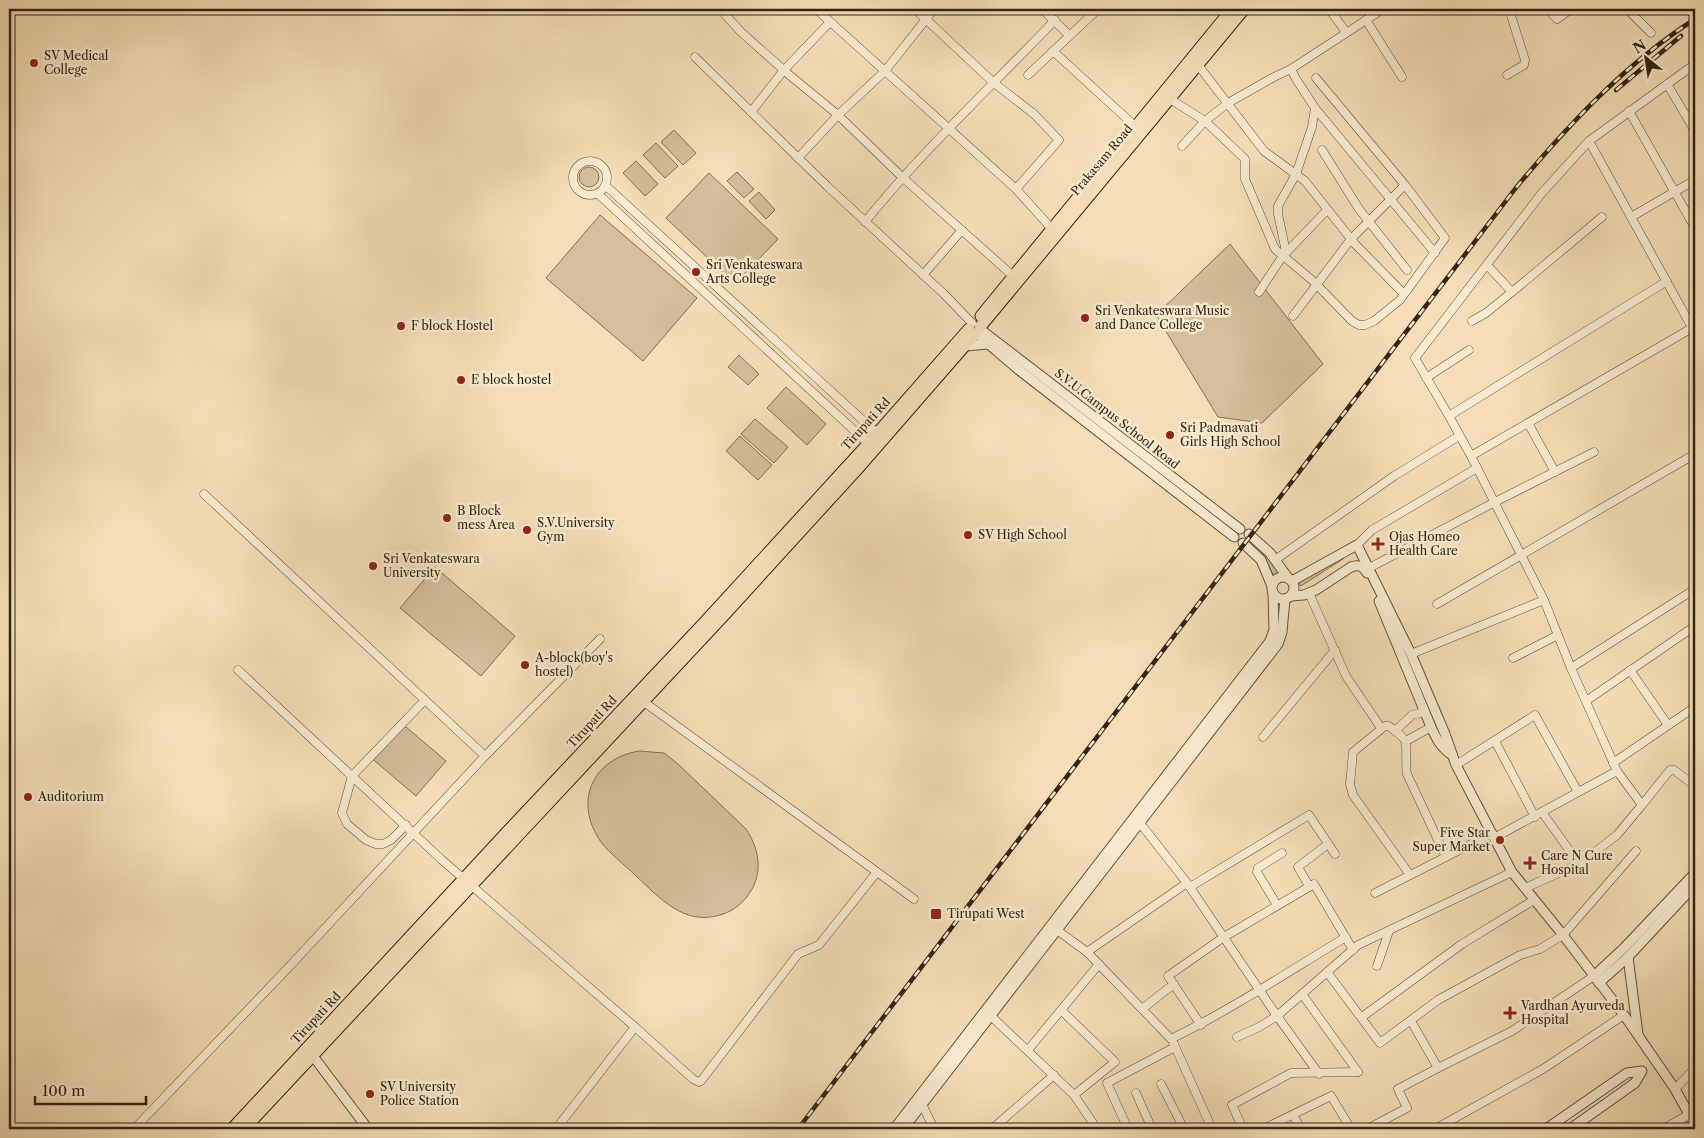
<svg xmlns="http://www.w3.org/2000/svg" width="1704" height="1138" viewBox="0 0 1704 1138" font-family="'Libre Caslon Text',serif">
  <rect width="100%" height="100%" fill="#f5deb7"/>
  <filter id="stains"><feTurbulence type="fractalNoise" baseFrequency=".004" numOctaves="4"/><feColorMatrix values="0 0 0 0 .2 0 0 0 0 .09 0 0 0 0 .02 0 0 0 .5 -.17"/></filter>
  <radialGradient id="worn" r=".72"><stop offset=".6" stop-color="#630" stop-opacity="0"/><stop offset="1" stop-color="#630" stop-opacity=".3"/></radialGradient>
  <!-- green -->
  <g fill="#d4be9b" stroke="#847158">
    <polygon points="674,130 696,153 683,165 661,142"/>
    <polygon points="656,143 678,166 665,178 643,155"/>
    <polygon points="636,161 658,184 645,196 623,173"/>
    <circle cx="589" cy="177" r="10"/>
    <polygon points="737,172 754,189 744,198 727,181"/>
    <polygon points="709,173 778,239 735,284 666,218"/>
    <polygon points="759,192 775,210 766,219 749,201"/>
    <polygon points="600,215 697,298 643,361 546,278"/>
    <polygon points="1230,244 1323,364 1262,423 1218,417 1156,315"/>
    <polygon points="739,355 759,374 748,385 728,367"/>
    <polygon points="786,387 826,424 807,445 767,408"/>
    <polygon points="755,419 788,447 774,463 741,434"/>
    <polygon points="740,436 772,465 758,480 726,451"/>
    <polygon points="1264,553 1280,573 1274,576 1262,554"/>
    <polygon points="1341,555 1343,559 1301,586 1298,582"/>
    <polygon points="435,567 515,636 481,676 400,608"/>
    <polygon points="399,721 446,761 416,796 369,756"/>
    <path d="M 639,751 L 664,753 L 678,764 L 746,829 C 758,847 763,869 752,889 C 745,902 734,911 720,915 C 684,926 660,898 636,876 C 625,865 610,854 601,842 C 573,802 592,759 639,751 Z"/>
  </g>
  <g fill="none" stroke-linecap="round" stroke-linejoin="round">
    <defs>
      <g id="minor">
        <polyline points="720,9 741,32 787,73 838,115 902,177 1013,276"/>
        <polyline points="816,9 1016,189 1052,229"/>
        <polyline points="915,9 994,83 1034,114 1059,140 1016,189"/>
        <polyline points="1042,9 1069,35"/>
        <polyline points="1329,9 1346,32"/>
        <polyline points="1548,9 1557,19 1571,9"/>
        <polyline points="1627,9 1651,33"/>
        <polyline points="1366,20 1402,77"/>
        <polyline points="1053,51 1136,127"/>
        <polyline points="695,57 827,186 944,294 972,323"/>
        <polyline points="1198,65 1264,151 1305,181 1355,244 1404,294"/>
        <polyline points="1291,69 1296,79 1315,108 1435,253"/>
        <polyline points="1028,75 1098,9"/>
        <polyline points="1507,75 1524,65 1525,60 1509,9"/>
        <polyline points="1667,84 1695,131"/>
        <polyline points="1170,99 1205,121 1245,159 1245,179 1275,249 1313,281 1352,321 1359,325 1365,325 1374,321 1400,300 1445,238 1405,185 1316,78"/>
        <polyline points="1629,111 1695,228"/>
        <polyline points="751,112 784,70 830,22"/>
        <polyline points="1589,141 1631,217 1695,180"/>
        <polyline points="1182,146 1205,121 1228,103 1274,77 1291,69 1383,9"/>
        <polyline points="1322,150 1359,209 1407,270"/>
        <polyline points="798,158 838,115 885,71 934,9"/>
        <circle cx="590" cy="178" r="17"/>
        <polyline points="605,185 879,435"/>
        <polyline points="598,194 870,445"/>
        <polyline points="1631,217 1695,333"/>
        <path d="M 865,222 C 923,150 991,87 1055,20"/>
        <polyline points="1286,252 1278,214 1278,206 1296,174 1312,127 1315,108"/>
        <polyline points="1487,265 1512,292 1602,217"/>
        <polyline points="923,275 962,230"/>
        <polyline points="1667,281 1449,416 1415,358 1541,194 1589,141 1695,64"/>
        <polyline points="1259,292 1282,257 1327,210"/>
        <polyline points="1293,316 1351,239 1405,185"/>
        <polyline points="1472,321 1486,313 1512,292"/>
        <polyline points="1426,378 1469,350"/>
        <polyline points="1449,416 1471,456 1544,600 1571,668 1617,771 1494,838"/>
        <polyline points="1528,423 1555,472"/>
        <polyline points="1471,456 1692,328"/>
        <polyline points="204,494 485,756"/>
        <polyline points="1357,545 1372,530 1477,468"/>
        <polyline points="1275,560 1394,476 1459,436"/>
        <polyline points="1369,568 1495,502 1594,452"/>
        <polyline points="1309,593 1346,676 1381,728"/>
        <polyline points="1437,604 1695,454"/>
        <polyline points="1411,654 1544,600"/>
        <polyline points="1513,658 1558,635"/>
        <polyline points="1571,668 1695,589"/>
        <polyline points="238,670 442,860 635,1027 556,1129"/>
        <polyline points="1630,670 1668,725"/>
        <polyline points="1586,701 1695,626"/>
        <polyline points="644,702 914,899"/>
        <polyline points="1395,731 1412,715 1424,712"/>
        <polyline points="1263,737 1335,650"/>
        <polyline points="1406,741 1431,727"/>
        <polyline points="1495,741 1535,817"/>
        <polyline points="1613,763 1695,707"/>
        <polyline points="1456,765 1535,715 1578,792"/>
        <polyline points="1642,805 1670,770 1674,770 1695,786"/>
        <polyline points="1542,812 1579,864"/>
        <polyline points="1140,823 1187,883 1277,1016 1358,945 1512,872"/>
        <polyline points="406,825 391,840 383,844 376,844 366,840 347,824 342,813 352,776 425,700"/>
        <path d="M 1410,875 L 1353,795 L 1350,784 L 1353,752 L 1385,726 L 1389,726 C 1394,730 1400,734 1404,739 C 1408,743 1405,765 1407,774 L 1446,857"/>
        <path d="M 1187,883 L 1087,952 L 1171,1039 C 1232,1009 1288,972 1346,937"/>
        <polyline points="1309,886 1298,867 1328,844"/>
        <polyline points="1190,887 1309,815 1335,854"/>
        <polyline points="1525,888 1579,864 1617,835 1642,805 1617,771"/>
        <polyline points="1375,893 1491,834"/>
        <polyline points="1277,905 1257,872 1258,868 1282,853"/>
        <polyline points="1057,930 1087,952"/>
        <polyline points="1377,966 1389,931"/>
        <polyline points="1327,972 1380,1043 1438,1000 1520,955 1540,949 1563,935 1636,851"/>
        <polyline points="1302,994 1358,1072"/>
        <polyline points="1142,1009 1174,984"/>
        <polyline points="1061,1010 1115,1062 1074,1095"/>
        <polyline points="991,1016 1074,1095 1097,1129"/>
        <polyline points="1362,1017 1462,944 1534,900"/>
        <polyline points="1411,1021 1438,1068 1512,1031 1594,976"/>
        <polyline points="1201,1025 1168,976 1224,937 1314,884 1353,950"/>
        <polyline points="635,1027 693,1079 699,1082 701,1081 798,954 819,945 877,872"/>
        <polyline points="1237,1037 1259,1027 1277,1016 1319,1074"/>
        <polyline points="1173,1042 1212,1129"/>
        <polyline points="1028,1050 1099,964"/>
        <polyline points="1161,1084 1184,1129"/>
        <polyline points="1675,1089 1695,1068"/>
        <polyline points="1136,1093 1152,1129"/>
        <polyline points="922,1104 934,1129"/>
        <polyline points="1293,1115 1301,1129"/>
        <polyline points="134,1129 288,968 485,756 600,639"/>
        <polyline points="992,1129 1054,1075"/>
        <polyline points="1128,1129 1107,1083 1175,1047"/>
        <polyline points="1243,1129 1232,1105 1291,1073 1358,1072"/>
        <polyline points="1263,1129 1331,1096 1351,1129"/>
        <polyline points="1367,1129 1407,1108 1398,1089 1438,1068"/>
        <polyline points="1435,1129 1543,1069 1624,1015"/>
        <polyline points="1663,1129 1688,1115"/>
      </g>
      <g id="tertiary">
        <polyline points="980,329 1240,529"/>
        <polyline points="977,334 1019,370 1234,537"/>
        <polyline points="965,346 988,344"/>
        <polyline points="1249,534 1270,553 1288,578"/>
        <polyline points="1243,543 1261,560 1272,586"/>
        <circle cx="1283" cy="588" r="11"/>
        <polyline points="1292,581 1357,545 1411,654 1445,734 1456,765 1512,872 1563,935 1624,1015 1675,1089 1695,1125"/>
        <path d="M 1291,596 L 1304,595 L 1316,590 L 1351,567 C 1359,564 1363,566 1367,573"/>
        <path d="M 1379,601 L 1431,727 C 1436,738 1441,748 1452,755"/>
        <polyline points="1628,957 1638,1034"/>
        <polyline points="1594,976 1625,947 1695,873"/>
        <polyline points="1599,983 1628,957 1695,885"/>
        <polyline points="313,1056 368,1129"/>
        <polyline points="894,1129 1270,641 1274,630 1273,593"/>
        <polyline points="903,1129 1278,644 1282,632 1285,599"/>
        <polyline points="1546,1129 1627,1073 1642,1071 1635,1083 1570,1129"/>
      </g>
      <g id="primary">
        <polyline points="981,316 1232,9"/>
        <polyline points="980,327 1244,9"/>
        <polyline points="232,1129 509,830 704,623 868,444 969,329"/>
        <polyline points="244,1129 725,614 860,466 975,334"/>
      </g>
    </defs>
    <!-- minor casing -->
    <use href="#minor" stroke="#64523d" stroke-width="9"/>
    <!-- tertiary casing -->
    <use href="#tertiary" stroke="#64523d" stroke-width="11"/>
    <!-- primary casing -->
    <use href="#primary" stroke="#332414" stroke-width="13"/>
    <!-- minor -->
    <use href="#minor" stroke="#f8ead0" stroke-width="8"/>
    <!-- tertiary -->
    <use href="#tertiary" stroke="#f8ead0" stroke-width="9"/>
    <!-- primary -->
    <use href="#primary" stroke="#f5deb7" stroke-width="11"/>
    <defs>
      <g id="rail">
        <polyline points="1616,90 1681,36"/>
        <path d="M 798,1129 L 1515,189 C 1568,125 1625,64 1695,19"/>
      </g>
    </defs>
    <!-- rail casing -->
    <use href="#rail" stroke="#332414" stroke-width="4.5"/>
    <!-- rail -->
    <use href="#rail" stroke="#f8ead0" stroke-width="2.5" stroke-dasharray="8" stroke-linecap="butt"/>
  </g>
  <!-- markers -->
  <g fill="#8f2418" stroke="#f8ead0" stroke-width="2">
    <circle cx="34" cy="63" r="5"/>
    <circle cx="696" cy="272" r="5"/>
    <circle cx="1085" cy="318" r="5"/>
    <circle cx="401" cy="326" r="5"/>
    <circle cx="461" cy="380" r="5"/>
    <circle cx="1170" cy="435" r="5"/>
    <circle cx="447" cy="518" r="5"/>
    <circle cx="527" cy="530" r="5"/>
    <circle cx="968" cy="535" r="5"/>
    <path d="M1375.5 536.5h5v5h5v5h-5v5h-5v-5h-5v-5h5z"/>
    <circle cx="373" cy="566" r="5"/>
    <circle cx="525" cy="665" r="5"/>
    <circle cx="28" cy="797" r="5"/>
    <circle cx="1500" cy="840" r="5"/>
    <path d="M1527.5 855.5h5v5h5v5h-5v5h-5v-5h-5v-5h5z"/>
    <rect x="930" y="908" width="12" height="12" rx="2.5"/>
    <path d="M1507.5 1005.5h5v5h5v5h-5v5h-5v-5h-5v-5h5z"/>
    <circle cx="370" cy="1094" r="5"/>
  </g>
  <g text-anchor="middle" stroke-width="5" stroke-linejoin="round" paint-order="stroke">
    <!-- poi labels -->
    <g font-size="12" fill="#332414" stroke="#f8ead0" text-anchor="start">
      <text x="44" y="60">SV Medical<tspan x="44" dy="14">College</tspan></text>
      <text x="706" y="269">Sri Venkateswara<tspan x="706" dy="14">Arts College</tspan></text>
      <text x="1095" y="315">Sri Venkateswara Music<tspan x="1095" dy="14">and Dance College</tspan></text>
      <text x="411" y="330">F block Hostel</text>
      <text x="471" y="384">E block hostel</text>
      <text x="1180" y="432">Sri Padmavati<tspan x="1180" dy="14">Girls High School</tspan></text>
      <text x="457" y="515">B Block<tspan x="457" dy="14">mess Area</tspan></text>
      <text x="537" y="527">S.V.University<tspan x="537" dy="14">Gym</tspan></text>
      <text x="978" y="539">SV High School</text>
      <text x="1389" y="541">Ojas Homeo<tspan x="1389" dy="14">Health Care</tspan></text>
      <text x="383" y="563">Sri Venkateswara<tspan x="383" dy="14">University</tspan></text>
      <text x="535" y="662">A-block(boy's<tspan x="535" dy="14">hostel)</tspan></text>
      <text x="38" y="801">Auditorium</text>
      <text x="1490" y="837" text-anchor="end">Five Star<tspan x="1490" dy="14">Super Market</tspan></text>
      <text x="1541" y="860">Care N Cure<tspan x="1541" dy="14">Hospital</tspan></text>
      <text x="947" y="918">Tirupati West</text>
      <text x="1521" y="1010">Vardhan Ayurveda<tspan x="1521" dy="14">Hospital</tspan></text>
      <text x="380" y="1091">SV University<tspan x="380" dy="14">Police Station</tspan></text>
    </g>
    <!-- street labels -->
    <g font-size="12" fill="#332414" stroke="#f8ead0">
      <text transform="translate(1102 160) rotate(-50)" y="4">Prakasam Road</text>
      <text transform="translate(1117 419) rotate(38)" y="4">S.V.U.Campus School Road</text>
      <text transform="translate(866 424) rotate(-48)" y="4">Tirupati Rd</text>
      <text transform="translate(592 722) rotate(-47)" y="4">Tirupati Rd</text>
      <text transform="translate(316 1018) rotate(-47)" y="4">Tirupati Rd</text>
    </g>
  </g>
  <!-- margin -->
  <rect width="1704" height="1138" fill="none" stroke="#f5deb7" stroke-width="30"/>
  <rect x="10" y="10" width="1684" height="1118" fill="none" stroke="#332414" stroke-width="2.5"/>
  <rect x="15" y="15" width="1674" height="1108" fill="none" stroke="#332414"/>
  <!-- north arrow -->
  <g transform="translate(1646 58) rotate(330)" stroke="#f8ead0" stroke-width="4" paint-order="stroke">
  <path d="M0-4L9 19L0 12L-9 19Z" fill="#332414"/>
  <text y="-8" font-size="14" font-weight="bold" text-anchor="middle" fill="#332414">N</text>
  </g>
  <!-- scale -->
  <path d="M35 1096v8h111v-8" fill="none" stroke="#332414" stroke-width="2.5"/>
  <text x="42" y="1096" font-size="15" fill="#332414" stroke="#f8ead0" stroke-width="4" paint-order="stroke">100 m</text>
  <rect width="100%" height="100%" filter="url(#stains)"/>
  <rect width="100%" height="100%" fill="url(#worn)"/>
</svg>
